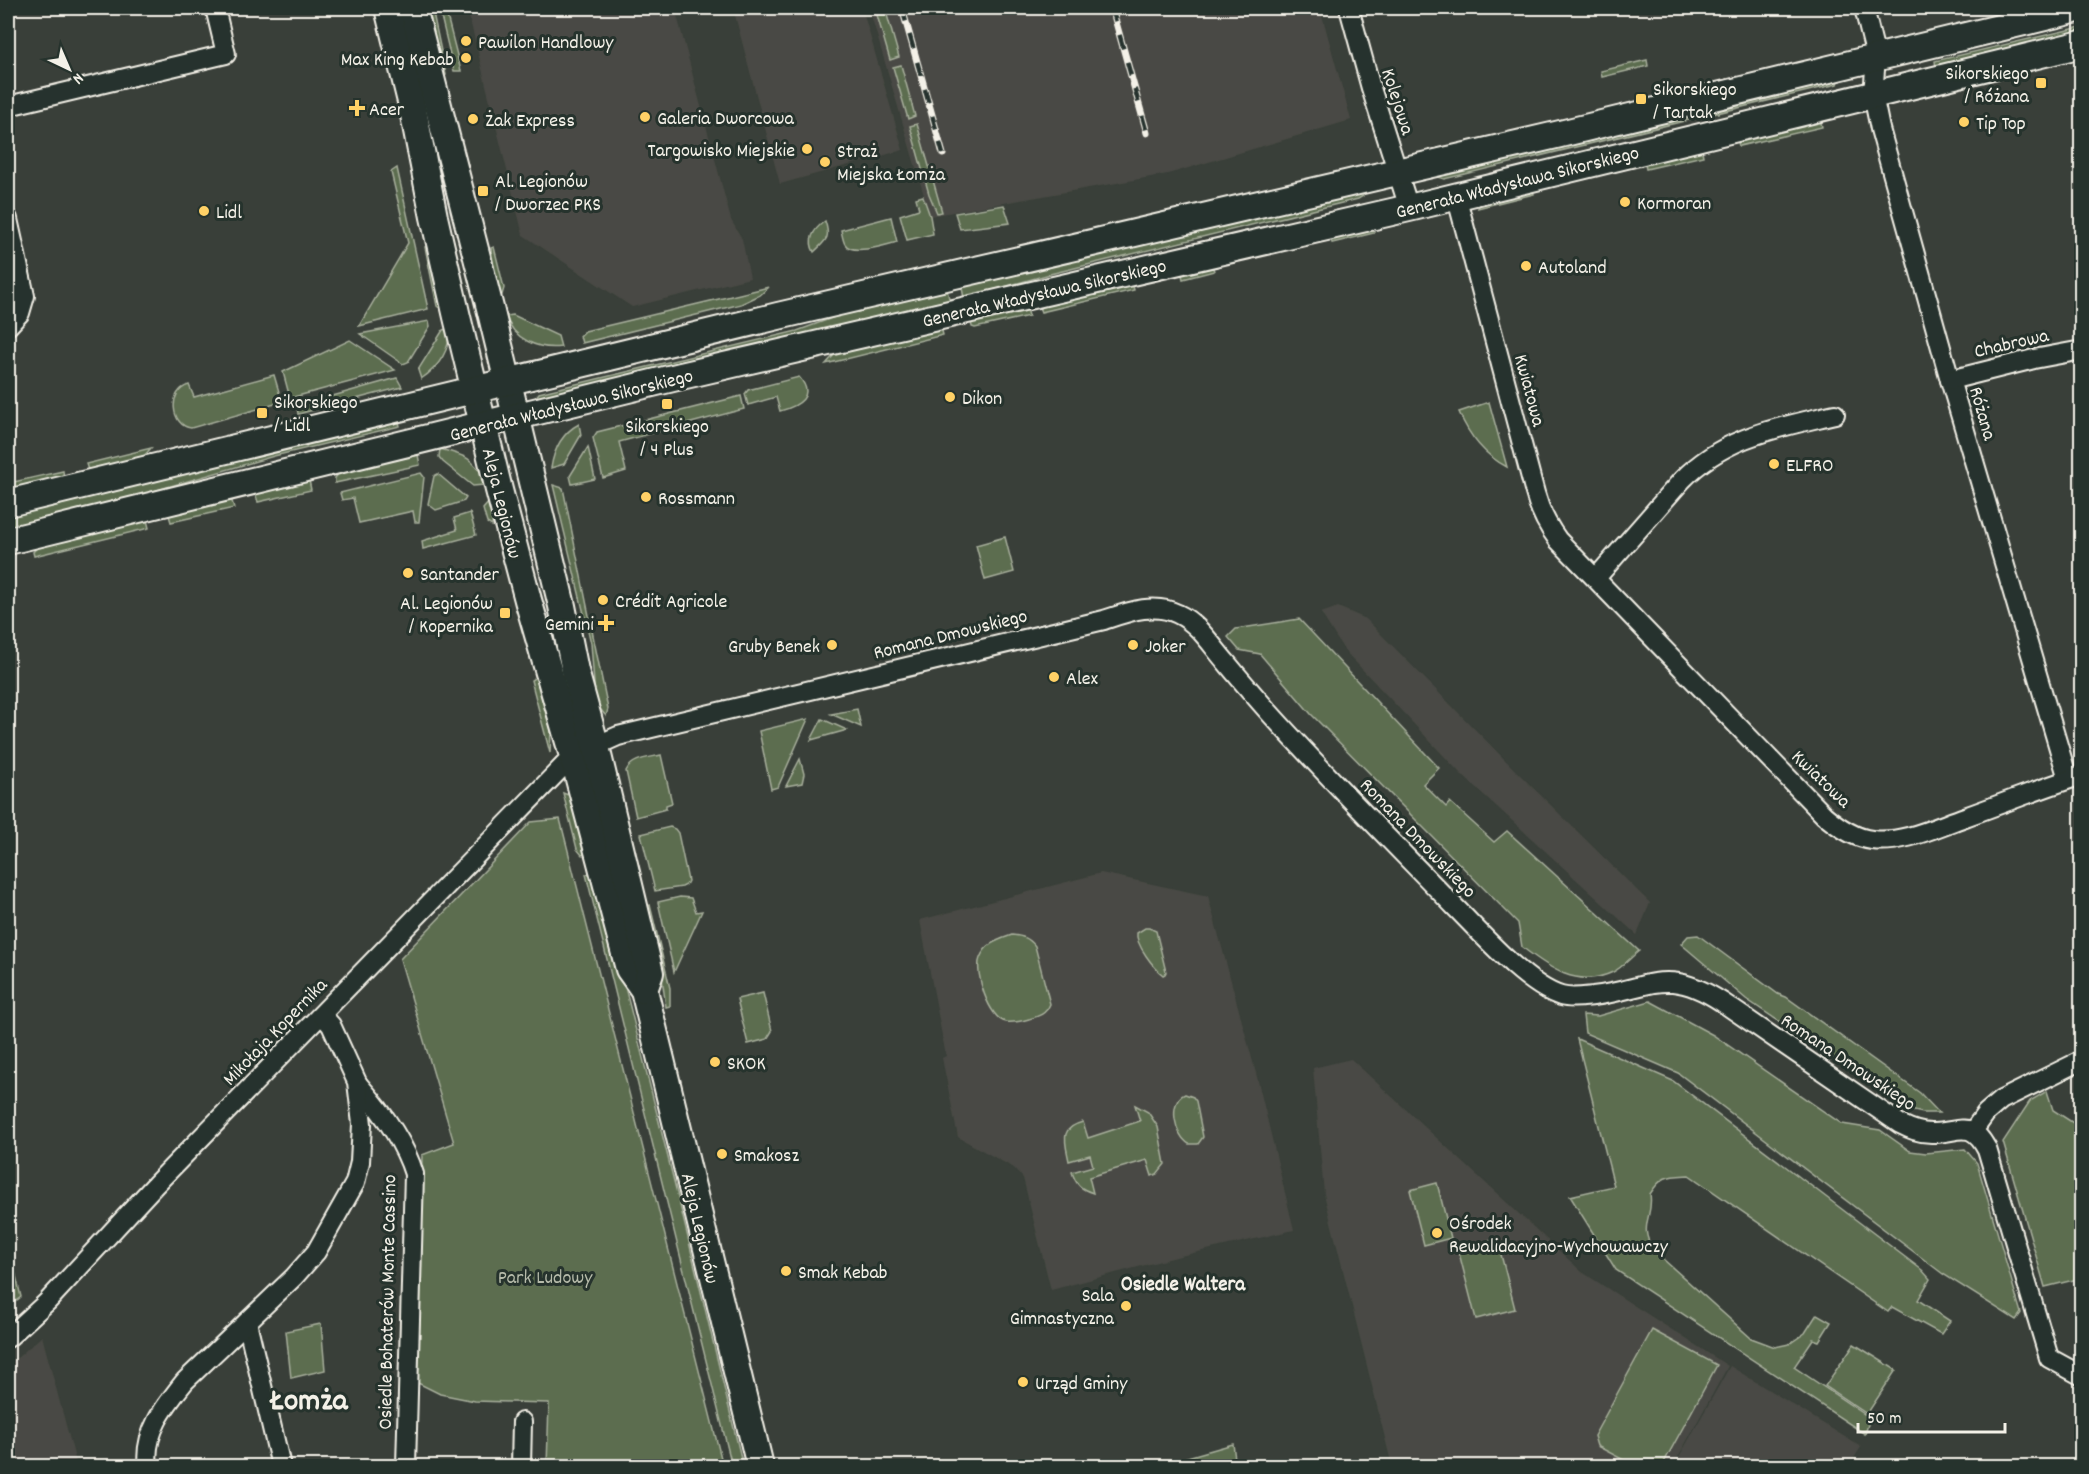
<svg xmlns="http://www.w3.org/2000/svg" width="2089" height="1474" viewBox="0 0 2089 1474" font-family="Dekko,sans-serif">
  <rect width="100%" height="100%" fill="#393f39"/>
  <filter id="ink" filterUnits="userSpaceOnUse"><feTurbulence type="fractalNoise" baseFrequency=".0167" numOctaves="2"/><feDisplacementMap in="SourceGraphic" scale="12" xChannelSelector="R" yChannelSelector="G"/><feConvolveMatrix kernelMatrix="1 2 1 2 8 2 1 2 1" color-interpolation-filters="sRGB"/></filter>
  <g filter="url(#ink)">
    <!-- built -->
    <g fill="#494a44">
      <polygon points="467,8 675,8 731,220 742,239 750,278 632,307 523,235"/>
      <polygon points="733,8 862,8 903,150 780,184"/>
      <polygon points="869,8 1320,8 1351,120 1168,174 930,216"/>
      <polygon points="1338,607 1366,619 1514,769 1650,903 1637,935 1461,774 1344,650 1321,613"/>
      <polygon points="1101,873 1208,896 1257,1077 1294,1230 1176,1257 1051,1290 1023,1178 1014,1168 958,1137 942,1058 946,1056 920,920"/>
      <polygon points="1351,1059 1582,1272 1728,1366 1673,1466 1392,1466 1324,1194 1313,1068"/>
      <polygon points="42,1336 77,1466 8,1466 8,1366"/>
      <polygon points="1730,1366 1861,1447 1849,1466 1674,1466"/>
    </g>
    <!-- green -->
    <g fill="#5b6d50" stroke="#a8af9c" stroke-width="1.5">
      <polygon points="423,8 432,8 446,75 442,76"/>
      <polygon points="439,8 445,8 461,71 454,71"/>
      <polygon points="875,8 885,8 899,57 890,60"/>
      <polygon points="2081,27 2081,32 1936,67 1935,61"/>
      <polygon points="1647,60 1648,66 1602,77 1601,71"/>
      <polygon points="901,65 915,116 908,119 893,67"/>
      <polygon points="1836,78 1838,81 1837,84 1833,85 1444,179 1438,177 1440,174"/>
      <polygon points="1820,118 1822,127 1739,146 1737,138"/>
      <polygon points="917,124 942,212 937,213 929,194 910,126"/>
      <polygon points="1701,146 1703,156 1646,169 1644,160"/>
      <polygon points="397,168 428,309 359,326 408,243 391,172"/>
      <polygon points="1532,187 1534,194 1478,208 1480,203"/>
      <polygon points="1360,193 1363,193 1363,196 1358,199 1050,274 964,298 961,283"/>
      <polygon points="923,196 930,216 933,234 907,240 900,215 919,209 916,198"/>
      <polygon points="1004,205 1010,223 960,229 955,213"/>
      <path d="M 891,217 L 897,242 C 886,245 852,256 845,244 C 843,241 842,234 841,230 Z"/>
      <path d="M 825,221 C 831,239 826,240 814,252 C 807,239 814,229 825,221 Z"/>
      <polygon points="1373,227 1374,233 1332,243 1330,237"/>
      <polygon points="429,245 444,310 442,310 437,306 425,247"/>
      <polygon points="494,247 504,288 502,295 498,296 491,248"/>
      <polygon points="1212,265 1214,271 1183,279 1181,271"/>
      <polygon points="1132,282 1134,290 1041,312 1039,307 1041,304"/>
      <polygon points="946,286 950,302 537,398 536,397 539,393 797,331 859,308"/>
      <polygon points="769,287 760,295 741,304 582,343 580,336 585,331"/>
      <polygon points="1027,308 1029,316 975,328 972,327 971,322"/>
      <path d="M 513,315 L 558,336 L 561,347 C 538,350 513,339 506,316 Z"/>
      <polygon points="429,321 430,326 408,362 403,364 360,334"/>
      <polygon points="941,327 943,335 826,364 834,355 840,353"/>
      <path d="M 450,328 C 450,351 439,367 421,379 L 418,370 L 443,330 Z"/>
      <polygon points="350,340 395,370 290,398 283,372"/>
      <path d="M 274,375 L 282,402 L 191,428 C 171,426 167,391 189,385 L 194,397 Z"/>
      <path d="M 799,377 C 816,396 799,406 780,411 L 776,397 L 748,405 L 745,394 L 748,390 Z"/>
      <polygon points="397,378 402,387 298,414 297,406"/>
      <polygon points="741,396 744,409 619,442 626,471 603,478 593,438 597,432"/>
      <path d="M 1489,402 L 1507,467 C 1484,455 1469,436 1459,412 Z"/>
      <polygon points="398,418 400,426 274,456 112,503 8,530 8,513"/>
      <path d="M 579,424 L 581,435 L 564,464 L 551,468 C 554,449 562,433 579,424 Z"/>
      <polygon points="588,447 595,479 572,484 570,476"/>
      <polygon points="151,448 144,456 88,470 86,464"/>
      <path d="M 440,449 C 467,456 471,457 487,481 L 484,485 L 473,486 L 443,462 L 439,457 Z"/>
      <polygon points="418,455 420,465 335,483 335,478 340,472"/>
      <polygon points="63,471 64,478 11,491 9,483"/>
      <polygon points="421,473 424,477 419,522 415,522 413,511 359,523 353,498 342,500 340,493"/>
      <polygon points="438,474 466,498 464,501 436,510 428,504 434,476"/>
      <polygon points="309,480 311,490 258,502 255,493"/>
      <polygon points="553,485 563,488 608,709 606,716 601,710 595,697 591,643"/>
      <polygon points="231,498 234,508 171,522 168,512"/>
      <polygon points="489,502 493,516 492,526 487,523 483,509"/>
      <polygon points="470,513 476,535 423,549 422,541 457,530 454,518"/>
      <polygon points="147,520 149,528 34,556 33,552 38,546"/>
      <polygon points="1005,537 1014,572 985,580 976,545"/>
      <path d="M 1299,619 L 1439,768 L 1423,784 L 1446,807 L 1450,802 L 1494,842 L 1507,831 L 1639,951 C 1631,957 1622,968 1613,972 C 1577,989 1549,968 1522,947 L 1518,923 L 1311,714 L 1260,654 L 1239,650 L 1228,637 L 1236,629 Z"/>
      <polygon points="536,677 551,730 550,753 531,680"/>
      <polygon points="857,709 861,727 831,714"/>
      <polygon points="808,719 778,787 771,789 759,731"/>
      <polygon points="822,719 847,730 811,740"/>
      <path d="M 661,755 L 672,803 L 666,805 L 666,809 L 636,817 L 626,771 C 632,758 649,758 661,755 Z"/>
      <polygon points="800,759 804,774 802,783 786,786"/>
      <polygon points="563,793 571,796 591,853 582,855 577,849"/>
      <polygon points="560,819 723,1466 547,1466 549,1403 475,1401 440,1394 418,1383 422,1155 454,1143 400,959 531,822"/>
      <polygon points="670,827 675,829 678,833 688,881 686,885 682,887 655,891 641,834"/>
      <polygon points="596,872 682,1213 743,1466 732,1466 586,874"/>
      <polygon points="680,897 691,898 696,912 702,911 674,972 658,902"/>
      <polygon points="650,905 670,988 670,1006 666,1007 662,978 646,907"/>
      <path d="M 1145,928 L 1149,928 L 1156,931 L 1166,972 L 1165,974 L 1163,975 C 1154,968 1135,944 1137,933 Z"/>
      <path d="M 1012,935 C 1023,936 1029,938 1035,946 L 1050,1004 C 1046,1014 1039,1016 1029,1019 C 1022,1021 1013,1023 1006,1022 C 989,1019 974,972 980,958 C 986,943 998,940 1012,935 Z"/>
      <polygon points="1698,935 1778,994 1786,997 1920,1093 1939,1113 1923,1113 1910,1110 1746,999 1681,944 1688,936"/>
      <polygon points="763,993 772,1031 767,1039 748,1044 737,999"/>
      <polygon points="1650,1001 1713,1035 1842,1124 1880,1130 1910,1151 1926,1153 1965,1149 1977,1163 2021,1313 2016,1320 1943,1274 1678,1073 1585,1033 1583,1015 1598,1016"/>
      <path d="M 1577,1039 L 1673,1081 L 1922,1270 L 1930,1279 L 1918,1300 L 1950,1321 L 1941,1334 L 1892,1307 L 1888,1312 L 1689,1175 C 1668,1176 1662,1175 1650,1194 C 1654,1218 1637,1225 1654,1251 L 1751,1338 L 1775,1347 L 1789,1344 L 1805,1333 L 1817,1314 L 1831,1322 L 1819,1341 L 1813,1339 L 1794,1367 L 1870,1418 L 1865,1434 L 1616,1270 L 1570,1196 L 1614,1186 Z"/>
      <polygon points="2047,1091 2053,1110 2081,1128 2082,1278 2045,1287 2003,1142 2030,1101"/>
      <path d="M 1185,1094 L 1193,1097 L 1196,1101 L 1203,1137 L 1198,1144 L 1189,1144 C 1175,1136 1167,1102 1185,1094 Z"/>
      <path d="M 1135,1105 L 1148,1112 L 1158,1127 L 1165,1164 L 1157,1174 L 1152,1176 L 1147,1160 L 1089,1177 L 1093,1193 C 1081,1189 1076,1185 1072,1172 L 1093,1166 L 1090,1155 L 1069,1161 C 1065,1141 1059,1128 1083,1122 L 1088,1138 L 1140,1121 Z"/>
      <polygon points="1437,1183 1451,1238 1424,1245 1410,1190"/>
      <polygon points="1497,1239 1515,1309 1476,1319 1458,1249"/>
      <polygon points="8,1242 21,1297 8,1307"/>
      <polygon points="321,1324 325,1370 291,1378 286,1331"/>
      <polygon points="1652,1330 1717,1365 1662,1466 1635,1466 1597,1446 1594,1436"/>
      <polygon points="1854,1344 1896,1370 1867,1414 1825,1386"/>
      <polygon points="1233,1444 1236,1466 1156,1466"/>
    </g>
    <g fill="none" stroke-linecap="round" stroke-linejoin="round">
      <defs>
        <g id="minor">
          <polyline points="1349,8 1371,88 1409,208"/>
          <polyline points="1864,8 1876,57 1873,95 1880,129 1950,380 2068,779"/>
          <polyline points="8,106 226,54 215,8"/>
          <path d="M 1456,195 L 1535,493 C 1540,512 1547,525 1558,540 L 1824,815 C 1837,826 1854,838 1872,840 C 1903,844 1936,827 1965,817 C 2004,803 2042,788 2082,775"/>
          <polyline points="8,219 25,296 20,313 8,326"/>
          <polyline points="1950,380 2034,359 2082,350"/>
          <path d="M 1596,578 L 1682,480 C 1725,436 1777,428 1835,414"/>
          <path d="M 358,1084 C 381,1110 404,1141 414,1174 L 406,1466"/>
          <polyline points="1973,1131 1986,1113 2001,1100 2082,1060"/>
          <polyline points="247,1322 281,1466"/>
          <path d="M 8,1338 L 47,1302 L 156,1184 L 573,756 L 618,736 L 1104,620 C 1128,612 1154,602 1178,614 C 1198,623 1212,646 1226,662 C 1239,678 1253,694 1267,710 C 1327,777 1392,842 1455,907 C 1481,933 1527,986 1561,996 C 1571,999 1583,997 1593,996 C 1650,989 1665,965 1722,1002 L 1900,1124 C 1910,1129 1919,1133 1931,1133 C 1958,1134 1970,1117 1987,1149 L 2049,1358 L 2082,1376"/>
          <path d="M 148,1466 C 143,1433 165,1406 185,1381 L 294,1277 L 316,1252 L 355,1183 L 360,1162 L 362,1124 L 357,1082 L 331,1025 L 322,1015"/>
          <polyline points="521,1466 522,1422"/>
        </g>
        <g id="secondary">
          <polyline points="388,8 413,110 434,217 457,317 499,490 528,600 573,756 629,969 644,990 760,1466"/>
          <polyline points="413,8 490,308 562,606 575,671 596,747 650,973 644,990"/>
          <polyline points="8,503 778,316 1556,135 2082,8"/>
          <polyline points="8,541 681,376 1409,208 2082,44"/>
        </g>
      </defs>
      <!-- minor casing -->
      <use href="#minor" stroke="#f4f1e8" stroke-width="22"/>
      <!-- secondary casing -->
      <use href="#secondary" stroke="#f4f1e8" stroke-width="30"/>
      <!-- minor -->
      <use href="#minor" stroke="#26332d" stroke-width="18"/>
      <!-- secondary -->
      <use href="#secondary" stroke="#26332d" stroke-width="26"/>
      <defs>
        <g id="rail">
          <polyline points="902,8 943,154"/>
          <polyline points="1112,8 1147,133"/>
        </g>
      </defs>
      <!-- rail casing -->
      <use href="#rail" stroke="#f4f1e8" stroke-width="7"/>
      <!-- rail -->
      <use href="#rail" stroke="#26332d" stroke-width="4.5" stroke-dasharray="14" stroke-linecap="butt"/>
    </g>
  </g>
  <!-- markers -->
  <g fill="#ffd166" stroke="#26332d" stroke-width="2">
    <circle cx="466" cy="41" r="6"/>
    <circle cx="466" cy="58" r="6"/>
    <rect x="2035" y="77" width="12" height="12" rx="3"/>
    <rect x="1635" y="93" width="12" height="12" rx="3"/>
    <path d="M354 99h6v6h6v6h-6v6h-6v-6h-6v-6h6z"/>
    <circle cx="645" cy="117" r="6"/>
    <circle cx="473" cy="119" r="6"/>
    <circle cx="1964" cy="122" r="6"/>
    <circle cx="807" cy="149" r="6"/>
    <circle cx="825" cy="162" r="6"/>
    <rect x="477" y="185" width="12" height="12" rx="3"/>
    <circle cx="1625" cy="202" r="6"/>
    <circle cx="204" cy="211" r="6"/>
    <circle cx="1526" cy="266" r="6"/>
    <circle cx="950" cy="397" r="6"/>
    <rect x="661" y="398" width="12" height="12" rx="3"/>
    <rect x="256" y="407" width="12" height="12" rx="3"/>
    <circle cx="1774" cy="464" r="6"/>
    <circle cx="646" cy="497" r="6"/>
    <circle cx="408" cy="573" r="6"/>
    <circle cx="603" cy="600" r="6"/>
    <rect x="499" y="607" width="12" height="12" rx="3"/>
    <path d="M603 614h6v6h6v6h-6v6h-6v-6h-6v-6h6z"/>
    <circle cx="832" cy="645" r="6"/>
    <circle cx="1133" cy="645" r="6"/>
    <circle cx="1054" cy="677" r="6"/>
    <circle cx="715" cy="1062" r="6"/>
    <circle cx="722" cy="1154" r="6"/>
    <circle cx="1437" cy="1233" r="6"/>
    <circle cx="786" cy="1271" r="6"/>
    <circle cx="1126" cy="1306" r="6"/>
    <circle cx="1023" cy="1382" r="6"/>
  </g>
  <g text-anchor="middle" stroke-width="6" stroke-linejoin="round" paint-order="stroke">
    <!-- poi labels -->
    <g font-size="20" fill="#f4f1e8" stroke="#26332d" text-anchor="start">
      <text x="478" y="48">Pawilon Handlowy</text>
      <text x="454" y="65" text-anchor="end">Max King Kebab</text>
      <text x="2029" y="79" text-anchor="end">Sikorskiego<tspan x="2029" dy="23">/ Różana</tspan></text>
      <text x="1653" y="95">Sikorskiego<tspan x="1653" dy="23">/ Tartak</tspan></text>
      <text x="369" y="115">Acer</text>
      <text x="657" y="124">Galeria Dworcowa</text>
      <text x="485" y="126">Żak Express</text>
      <text x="1976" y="129">Tip Top</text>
      <text x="795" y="156" text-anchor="end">Targowisko Miejskie</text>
      <text x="837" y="157">Straż<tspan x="837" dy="23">Miejska Łomża</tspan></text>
      <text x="495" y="187">Al. Legionów<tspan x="495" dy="23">/ Dworzec PKS</tspan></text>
      <text x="1637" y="209">Kormoran</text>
      <text x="216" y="218">Lidl</text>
      <text x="1538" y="273">Autoland</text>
      <text x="962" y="404">Dikon</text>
      <text x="274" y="408">Sikorskiego<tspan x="274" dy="23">/ Lidl</tspan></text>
      <text x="667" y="432" text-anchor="middle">Sikorskiego<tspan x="667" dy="23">/ 4 Plus</tspan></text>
      <text x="1786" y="471">ELFRO</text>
      <text x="658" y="504">Rossmann</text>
      <text x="420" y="580">Santander</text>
      <text x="615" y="607">Crédit Agricole</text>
      <text x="493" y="609" text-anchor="end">Al. Legionów<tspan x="493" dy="23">/ Kopernika</tspan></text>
      <text x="594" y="630" text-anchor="end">Gemini</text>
      <text x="820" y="652" text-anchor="end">Gruby Benek</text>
      <text x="1145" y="652">Joker</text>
      <text x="1066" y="684">Alex</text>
      <text x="727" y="1069">SKOK</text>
      <text x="734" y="1161">Smakosz</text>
      <text x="1449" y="1229">Ośrodek<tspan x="1449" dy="23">Rewalidacyjno-Wychowawczy</tspan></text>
      <text x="798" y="1278">Smak Kebab</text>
      <text x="1114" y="1301" text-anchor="end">Sala<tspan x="1114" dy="23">Gimnastyczna</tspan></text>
      <text x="1035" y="1389">Urząd Gminy</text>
    </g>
    <!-- street labels -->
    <g font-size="20" fill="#f4f1e8" stroke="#26332d">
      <text transform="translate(1399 101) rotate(72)" y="7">Kolejowa</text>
      <text transform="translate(1517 181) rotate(-14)" y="7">Generała Władysława Sikorskiego</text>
      <text transform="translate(1044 292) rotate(-13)" y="7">Generała Władysława Sikorskiego</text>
      <text transform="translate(2011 342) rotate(-13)" y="7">Chabrowa</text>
      <text transform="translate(1531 390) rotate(75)" y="7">Kwiatowa</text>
      <text transform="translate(571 404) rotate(-14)" y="7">Generała Władysława Sikorskiego</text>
      <text transform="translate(1984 413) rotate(74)" y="7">Różana</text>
      <text transform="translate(503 503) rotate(76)" y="7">Aleja Legionów</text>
      <text transform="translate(950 633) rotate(-14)" y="7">Romana Dmowskiego</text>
      <text transform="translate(1822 778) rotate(44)" y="7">Kwiatowa</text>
      <text transform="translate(1419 837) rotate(46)" y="7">Romana Dmowskiego</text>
      <text transform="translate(274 1031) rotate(-46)" y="7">Mikołaja Kopernika</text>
      <text transform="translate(1849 1061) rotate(34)" y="7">Romana Dmowskiego</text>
      <text transform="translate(701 1228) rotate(77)" y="7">Aleja Legionów</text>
      <text transform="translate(386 1302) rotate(-89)" y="7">Osiedle Bohaterów Monte Cassino</text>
    </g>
    <!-- park labels -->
    <g font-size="20" fill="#b7bcab" stroke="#26332d">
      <text x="545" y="1283">Park Ludowy</text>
    </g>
    <!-- neighbourhood labels -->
    <g font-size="21" font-weight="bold" fill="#f4f1e8" stroke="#26332d">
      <text x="1183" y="1290">Osiedle Waltera</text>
    </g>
    <!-- town labels -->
    <g font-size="32" font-weight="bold" fill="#f4f1e8" stroke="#26332d">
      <text x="309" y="1409">Łomża</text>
    </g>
  </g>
  <!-- margin -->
  <rect width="2089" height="1474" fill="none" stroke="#26332d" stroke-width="30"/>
  <rect x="15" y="15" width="2059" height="1444" fill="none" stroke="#f4f1e8" stroke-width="2" filter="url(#ink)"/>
  <!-- north arrow -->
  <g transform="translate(69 69) rotate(136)" stroke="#26332d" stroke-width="4.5" paint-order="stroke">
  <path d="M0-4.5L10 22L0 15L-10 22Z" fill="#f4f1e8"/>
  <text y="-9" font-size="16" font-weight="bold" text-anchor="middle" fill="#f4f1e8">N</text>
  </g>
  <!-- scale -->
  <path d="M1858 1423v9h147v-9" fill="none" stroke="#f4f1e8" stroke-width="3"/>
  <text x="1867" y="1423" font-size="18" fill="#f4f1e8" stroke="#26332d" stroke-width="4.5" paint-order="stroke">50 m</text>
</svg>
